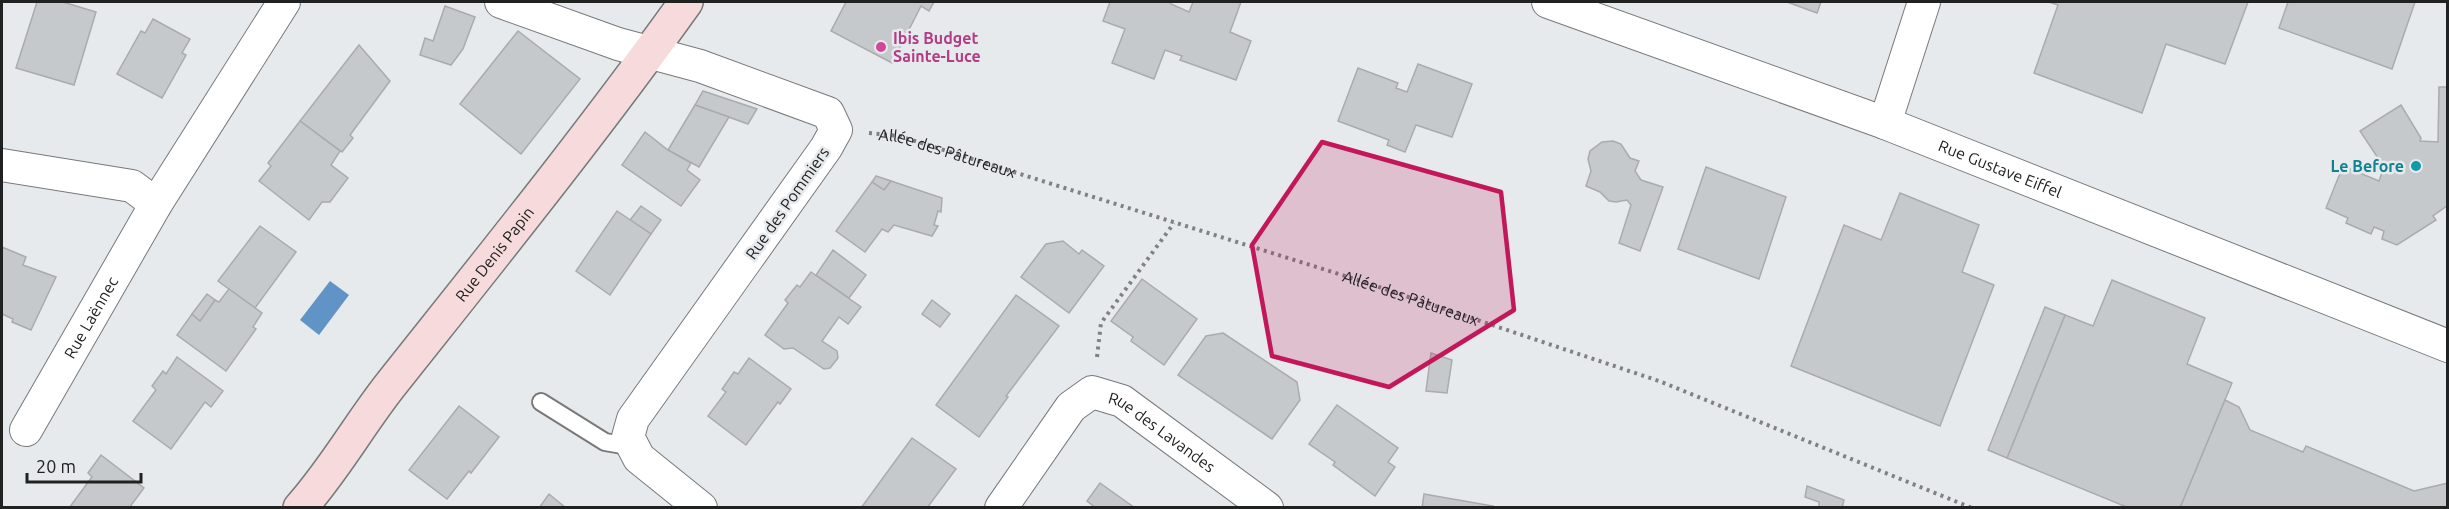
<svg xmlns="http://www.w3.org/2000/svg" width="2449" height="509" viewBox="0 0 2449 509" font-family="Ubuntu,sans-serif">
  <rect width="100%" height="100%" fill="#e7eaec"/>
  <!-- water -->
  <polygon fill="#6093c6" points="330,281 349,295 319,335 300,320"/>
  <!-- building -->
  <g fill="#c6c9cb" stroke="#a9abad" stroke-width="1.5">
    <polygon points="37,2 63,2 96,12 74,85 16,68"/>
    <polygon points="846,2 934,2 929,11 921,6 892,63 831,31"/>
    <polygon points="1110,2 1170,2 1171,4 1189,12 1193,2 1241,2 1230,32 1251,41 1236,80 1180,60 1182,56 1165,50 1154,79 1112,63 1125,29 1103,21"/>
    <polygon points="1787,2 1821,2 1817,13"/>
    <polygon points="2049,2 2248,2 2225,64 2166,44 2142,113 2034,73 2058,5"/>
    <polygon points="2288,2 2415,2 2392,69 2279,28"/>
    <polygon points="445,6 475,17 463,49 451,65 420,55 425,38 433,41"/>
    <polygon points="153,19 190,39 182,53 186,55 162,98 117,74 141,31 145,33"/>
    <polygon points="518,31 580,79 521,154 460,104"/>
    <polygon points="359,45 390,81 350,135 353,138 342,152 300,121"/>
    <polygon points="1418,64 1472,84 1452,137 1416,125 1405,152 1387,145 1389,140 1338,121 1358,68 1398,83 1396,88 1407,92"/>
    <polygon points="2439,87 2448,87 2448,205 2433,216 2436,220 2397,245 2382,239 2384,231 2374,227 2371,234 2346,223 2348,218 2326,208 2343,166 2379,181 2384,167 2360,131 2401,105 2421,138 2420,141 2438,142"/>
    <polygon points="703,91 757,109 748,124 695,105"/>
    <polygon points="695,105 729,117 699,167 668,150"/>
    <polygon points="300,121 340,151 331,165 348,178 330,202 322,202 309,220 259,181 271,166 268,163"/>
    <polygon points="645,132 668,150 691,163 687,170 700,180 681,206 622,165"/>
    <polygon points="1613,141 1621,144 1630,158 1639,161 1635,171 1641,180 1663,187 1640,251 1619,243 1631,205 1627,200 1616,202 1609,201 1600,192 1586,186 1591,171 1588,159 1590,151 1602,142"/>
    <polygon points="1706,167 1786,197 1759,279 1678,249"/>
    <polygon points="876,176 891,181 884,190 872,182"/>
    <polygon points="891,181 942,198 941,212 938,211 934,225 938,226 932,236 894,225 888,232 882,229 865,252 836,231 872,182 884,190"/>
    <polygon points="1900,193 1979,225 1962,272 1994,285 1940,426 1791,366 1844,225 1881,240"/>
    <polygon points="641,206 661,220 651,234 630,220"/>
    <polygon points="617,211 651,234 610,295 576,271"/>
    <polygon points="260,226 296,252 255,308 218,281"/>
    <polygon points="1063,241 1079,254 1082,250 1104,266 1069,313 1021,277 1046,244"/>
    <polygon points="2,247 26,257 23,265 56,277 31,330 12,322 13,319 2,314"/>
    <polygon points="833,250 866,275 849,298 816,275"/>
    <polygon points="811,272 861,307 848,324 839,317 822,341 837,351 838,358 830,368 824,369 793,348 784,349 765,335 788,303 785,300 797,285 800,287"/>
    <polygon points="1142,279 1197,319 1164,365 1131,341 1133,337 1111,321"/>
    <polygon points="2112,280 2205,318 2187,364 2232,383 2180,508 2129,508 2007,458 2065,315 2093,326"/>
    <polygon points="229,289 262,313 253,327 256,329 226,371 177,335 192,314 200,321 215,300 219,302"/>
    <polygon points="207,294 215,300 200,321 192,314"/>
    <polygon points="1016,295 1059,326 1006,396 1008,397 979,437 936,405"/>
    <polygon points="932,300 950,314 940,327 922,314"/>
    <polygon points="2045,307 2065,315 2007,458 1988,450"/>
    <polygon points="1223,333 1297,382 1300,400 1272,439 1178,375 1206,336"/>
    <polygon points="1431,353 1452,360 1447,393 1426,391"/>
    <polygon points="177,357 223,391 211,407 205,402 171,449 133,421 156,390 152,386 163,371 166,374"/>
    <polygon points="749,358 791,389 780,404 778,402 746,445 708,416 726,392 722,389 734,372 738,374"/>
    <polygon points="2225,400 2239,407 2250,430 2303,452 2306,446 2414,491 2448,483 2448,508 2180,508"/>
    <polygon points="1337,405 1398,448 1388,462 1395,467 1375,496 1333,465 1335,462 1309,444"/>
    <polygon points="459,406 499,437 471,473 469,471 447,499 409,470"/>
    <polygon points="912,438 956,469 927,508 861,508"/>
    <polygon points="101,455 144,488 129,508 69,508 92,477 88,473"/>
    <polygon points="1100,483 1135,508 1096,508 1087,501"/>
    <polygon points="1807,486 1844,500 1842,508 1819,508 1819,502 1805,497"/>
    <polygon points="549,494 566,508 539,508"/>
    <polygon points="1424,494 1493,506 1492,508 1422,508"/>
  </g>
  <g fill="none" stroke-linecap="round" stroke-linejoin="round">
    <defs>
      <polyline id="lane" points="541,402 605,442 634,447"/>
      <g id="street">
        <polyline points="501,2 618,44 700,66 828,113 836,130 826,148 633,419 628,437 639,458 701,508"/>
        <path id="s2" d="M 1548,2 L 1885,123 L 2448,346"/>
        <polyline points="1885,123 1924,2"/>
        <polyline points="2,165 132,186 156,204"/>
        <path id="s3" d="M 26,430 L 156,204 L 284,2"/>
        <path id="s4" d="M 1001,508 L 1071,407 L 1092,392 L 1122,401 L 1267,508"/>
      </g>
      <g id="secondary">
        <path id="s5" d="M 300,508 C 335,469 360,423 392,383 C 492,257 593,132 686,2"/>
      </g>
    </defs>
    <!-- lane casing -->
    <use href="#lane" stroke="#77797b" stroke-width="20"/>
    <!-- street casing -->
    <use href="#street" stroke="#77797b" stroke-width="34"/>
    <!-- secondary casing -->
    <use href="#secondary" stroke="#77797b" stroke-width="36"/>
    <!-- path -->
    <g stroke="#7f8182" stroke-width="4" stroke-dasharray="3 4.5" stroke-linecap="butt">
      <path id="s1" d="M 869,133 L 899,136 L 1358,280 L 1659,381 L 1972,508"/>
      <polyline points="1097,357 1101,323 1174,223"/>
    </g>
    <!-- lane -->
    <use href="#lane" stroke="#fff" stroke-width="16"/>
    <!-- street -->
    <use href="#street" stroke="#fff" stroke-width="32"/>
    <!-- secondary -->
    <use href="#secondary" stroke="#f7dbdc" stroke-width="33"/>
  </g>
  <!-- marked area -->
  <path fill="#c2185b" fill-opacity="0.2" stroke="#c2185b" stroke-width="4.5" stroke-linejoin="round" d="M 1322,142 L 1501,192 L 1514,310 L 1389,387 L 1272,356 L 1252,245 Z"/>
  <!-- markers -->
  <circle fill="#d1479c" stroke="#e7eaec" stroke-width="2" cx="881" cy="47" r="6"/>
  <circle fill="#0f9aa8" stroke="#e7eaec" stroke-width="2" cx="2416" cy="166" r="6"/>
  <g text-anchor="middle" stroke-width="5" stroke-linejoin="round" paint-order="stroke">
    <!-- hotel labels -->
    <g font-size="16" font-weight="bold" fill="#b23c85" stroke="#e7eaec" text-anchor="start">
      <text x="893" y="44">Ibis Budget<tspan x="893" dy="18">Sainte-Luce</tspan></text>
    </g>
    <!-- street labels -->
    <g font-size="16" fill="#202121" stroke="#e7eaec">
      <text dy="6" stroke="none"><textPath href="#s1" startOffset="81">Allée des Pâtureaux</textPath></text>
      <text dy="6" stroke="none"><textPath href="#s2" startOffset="482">Rue Gustave Eiffel</textPath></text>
      <text transform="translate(787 203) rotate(-55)" y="6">Rue des Pommiers</text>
      <text dy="6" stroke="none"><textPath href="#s5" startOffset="320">Rue Denis Papin</textPath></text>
      <text dy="6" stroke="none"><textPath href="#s1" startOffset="567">Allée des Pâtureaux</textPath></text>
      <text dy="6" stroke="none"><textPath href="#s3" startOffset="130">Rue Laënnec</textPath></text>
      <text dy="6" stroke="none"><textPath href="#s4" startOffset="230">Rue des Lavandes</textPath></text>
    </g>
    <!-- culture labels -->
    <g font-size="16" font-weight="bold" fill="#0d838f" stroke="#e7eaec" text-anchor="end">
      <text x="2404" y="172">Le Before</text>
    </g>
  </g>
  <!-- border -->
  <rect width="2449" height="509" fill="none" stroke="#202121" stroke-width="6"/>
  <!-- scale -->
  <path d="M27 473v9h114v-9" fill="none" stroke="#202121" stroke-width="3"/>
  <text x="36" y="473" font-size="18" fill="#202121" stroke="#e7eaec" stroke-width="4.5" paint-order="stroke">20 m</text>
</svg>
